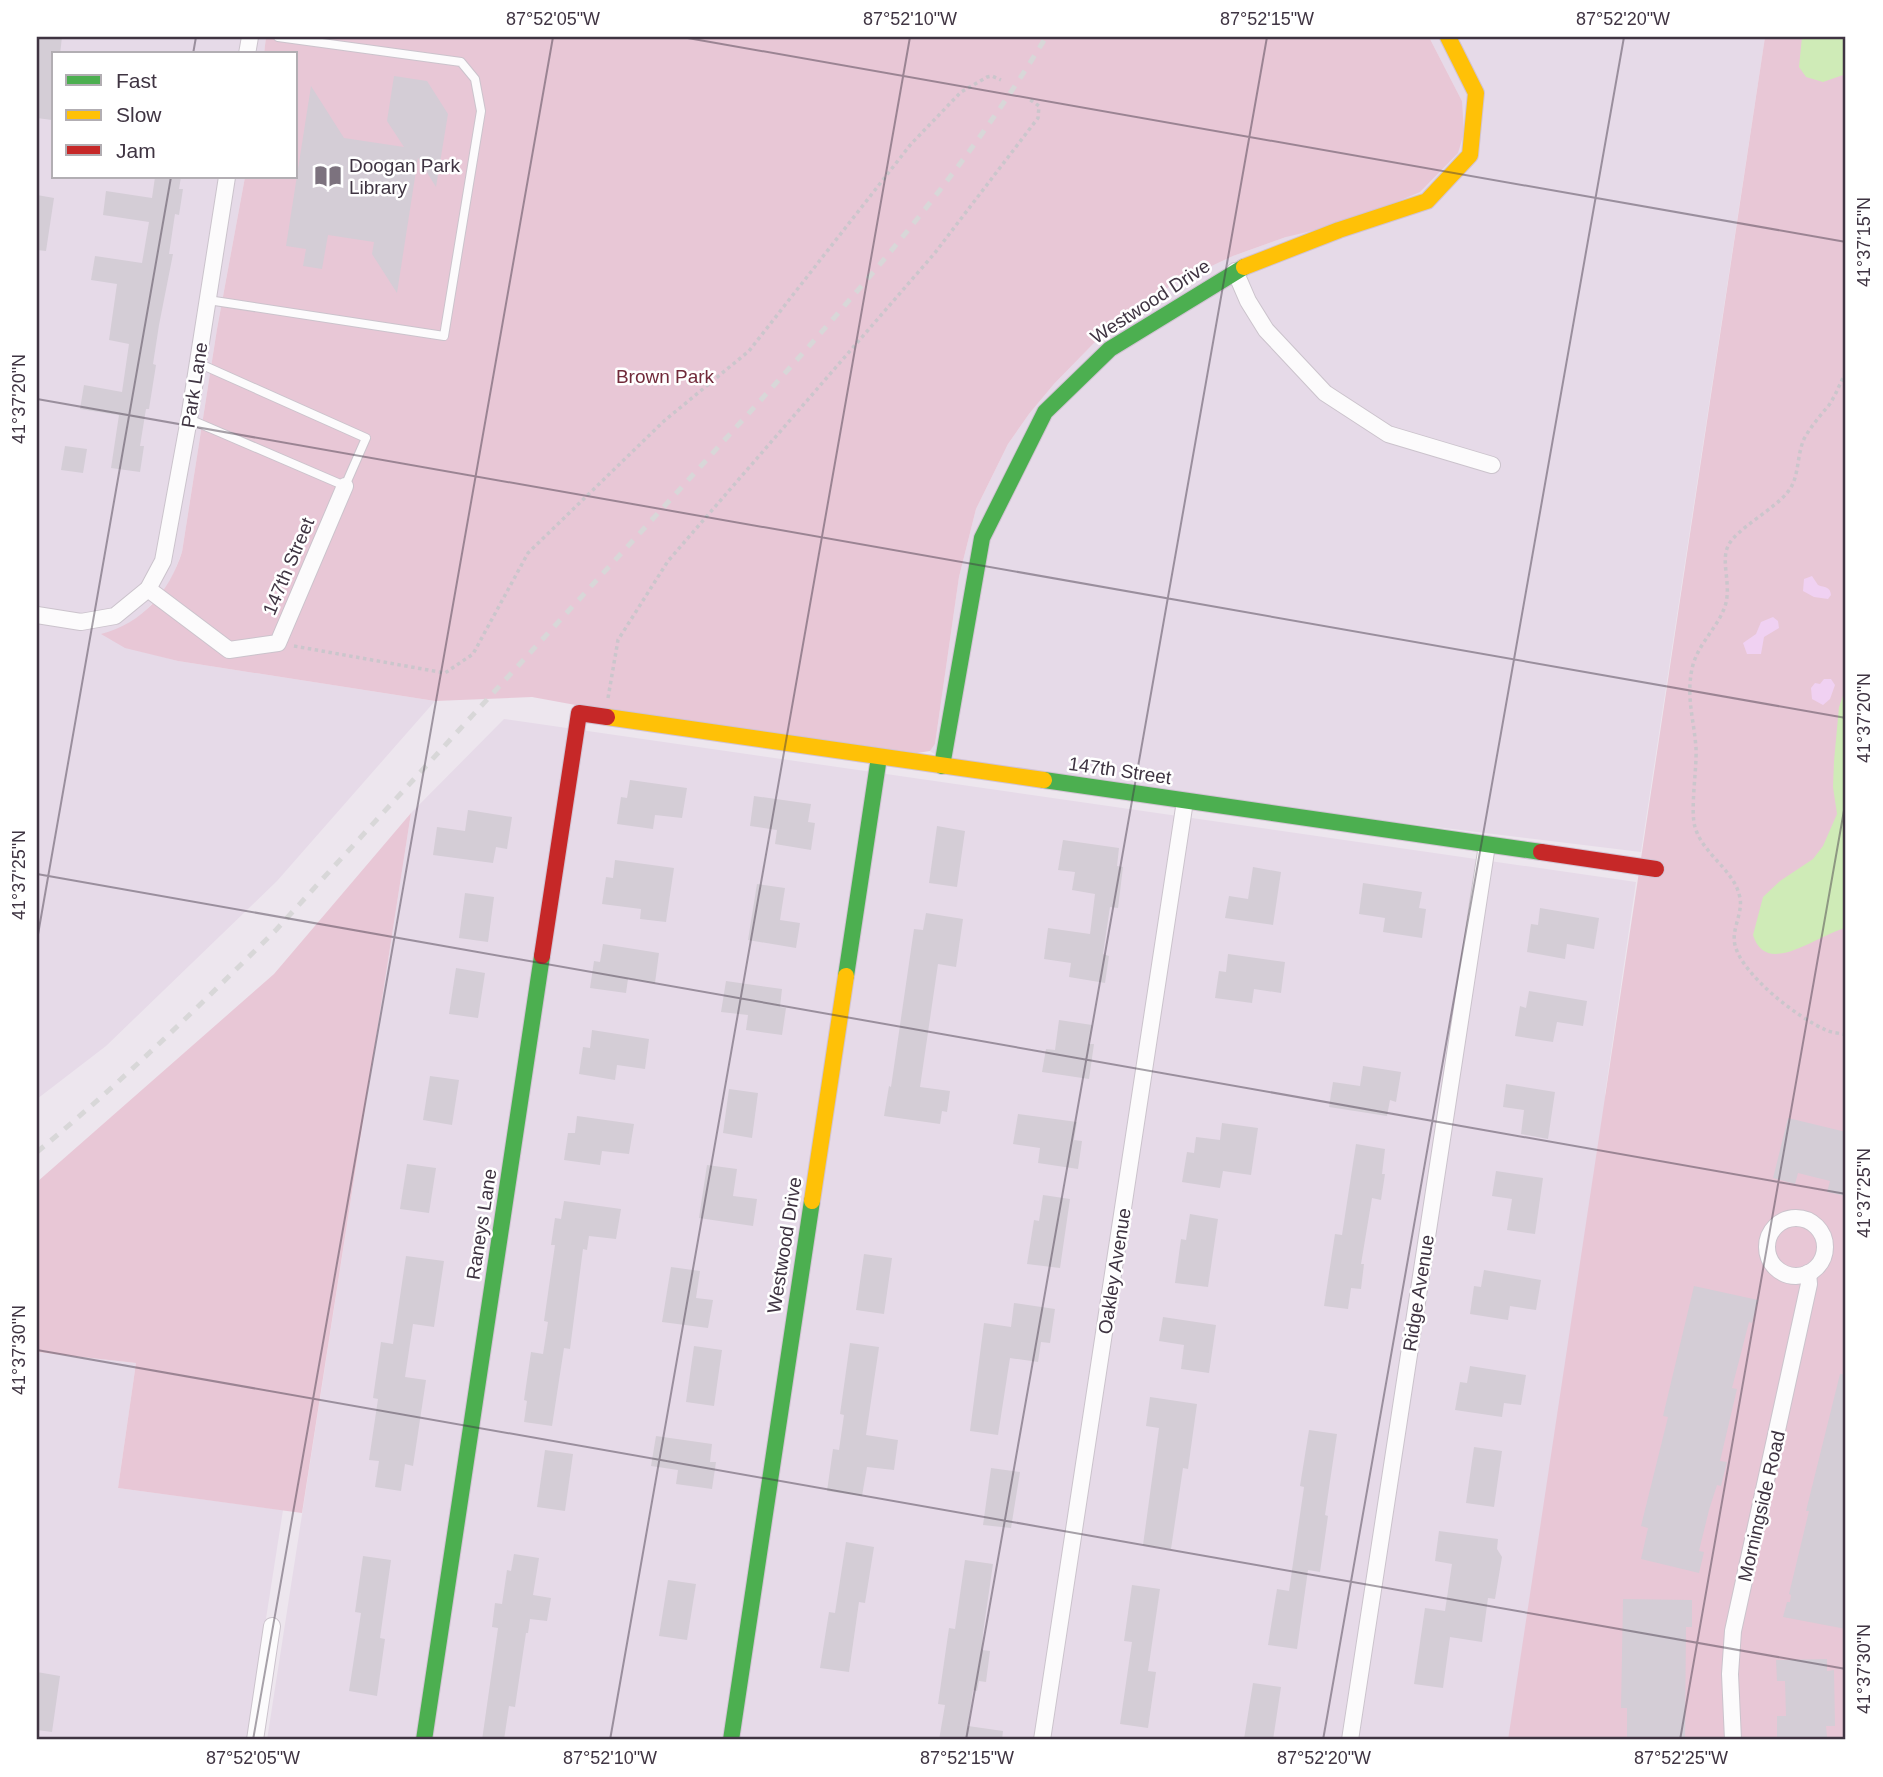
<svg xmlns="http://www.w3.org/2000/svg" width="1883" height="1777" viewBox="0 0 1883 1777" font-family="Arial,sans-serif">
  <rect width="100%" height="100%" fill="#ede6ee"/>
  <!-- residential -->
  <g fill="#e6dae8">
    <polygon points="37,37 266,37 264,54 54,54 54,177 245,177 217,329 182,552 170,583 142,615 125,647 178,661 435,701 277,881 106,1046 37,1099"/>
    <polygon points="1429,37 1765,37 1641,852 954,768 930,751 935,744 959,577 976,509 1008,444 1029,414 1054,384 1094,343 1135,310 1173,284 1233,256 1286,237 1462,101"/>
    <polygon points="504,719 1636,882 1605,1094 1846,1740 267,1740 411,813"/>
    <polygon points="37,1352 136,1363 118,1488 283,1510 247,1740 37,1740"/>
  </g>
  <!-- green -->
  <g fill="#e8c7d6">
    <path d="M 266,37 L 1429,37 L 1462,101 L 1464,133 L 1458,153 L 1420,192 L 1349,222 L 1286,237 L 1233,256 L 1173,284 L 1094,343 L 1054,384 L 1029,414 L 1008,444 L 976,509 L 959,577 L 935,744 L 930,751 L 917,753 L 581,706 L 532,697 L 435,701 L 178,661 L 125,648 L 101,634 C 143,623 169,592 182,552 L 217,329 L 245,177 L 296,177 L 296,54 L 264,54 Z"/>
    <polygon points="1765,37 1846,37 1846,1740 1508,1740"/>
    <polygon points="411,813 302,1513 118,1488 136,1363 37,1352 37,1182 274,974"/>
  </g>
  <!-- sand -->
  <g fill="#f0d1f2">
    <path d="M 1812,576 L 1818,585 C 1825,588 1830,586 1831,595 L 1828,599 L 1814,597 L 1803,591 L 1804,579 Z"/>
    <polygon points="1773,617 1778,621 1779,628 1764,637 1761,654 1747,654 1743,643 1756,634 1761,622"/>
    <polygon points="1824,679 1831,679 1835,685 1830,699 1823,705 1812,699 1811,688 1815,683 1820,684"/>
  </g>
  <!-- water -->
  <g fill="#cfebb7">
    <polygon points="1802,37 1846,37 1846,74 1823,82 1806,77 1799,67"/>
    <path d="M 1846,687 L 1846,928 C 1820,933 1766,979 1753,935 L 1763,897 L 1780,881 L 1813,859 L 1823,846 L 1837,814 L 1833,787 L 1834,761 L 1839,707 Z"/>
  </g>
  <!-- building -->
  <g fill="#d4cdd6">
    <polygon points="37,37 62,37 60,54 54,54 52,120 37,118"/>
    <polygon points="394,76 427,81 448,114 436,187 418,158 397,293 372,254 374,242 328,235 322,269 303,266 306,249 286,246 311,86 344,138 404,147 387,121"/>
    <polygon points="155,177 181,177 179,189 183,189 179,215 175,214 169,254 173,254 159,325 153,364 156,365 149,409 146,409 140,446 144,446 140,472 111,468 119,415 80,409 84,385 122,392 129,344 109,340 117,284 91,280 95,256 142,263 149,222 103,215 106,191 152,198"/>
    <polygon points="37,195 54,198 46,251 37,250"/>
    <polygon points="65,446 87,449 83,473 61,470"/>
    <polygon points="630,780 687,788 682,818 655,815 653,829 617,824 621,797 627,798"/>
    <polygon points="754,796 811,804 808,822 815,823 811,850 775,844 777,830 750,826"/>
    <polygon points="468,810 512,817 507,849 496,847 493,863 433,855 437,827 465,831"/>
    <polygon points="937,826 965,831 957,887 929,883"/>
    <polygon points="1063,840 1119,848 1117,866 1123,867 1118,908 1110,907 1103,954 1109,956 1105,983 1069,977 1071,963 1044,959 1048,928 1090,934 1095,894 1072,890 1075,872 1058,870"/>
    <polygon points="615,860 674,868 666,922 640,919 641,909 602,904 606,877 613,878"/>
    <polygon points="1253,867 1281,872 1273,925 1225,918 1229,896 1248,899"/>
    <polygon points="1363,883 1422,892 1419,908 1426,909 1422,938 1383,932 1385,918 1359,914"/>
    <polygon points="757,884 785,888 780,920 800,923 796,948 748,940"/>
    <polygon points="465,893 494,897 488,942 459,938"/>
    <polygon points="1540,908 1599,918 1594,949 1567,944 1565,959 1527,952 1531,924 1538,925"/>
    <polygon points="926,913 963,919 956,967 938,964 920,1087 950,1091 947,1112 942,1111 940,1124 884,1116 889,1086 891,1087 914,929 923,930"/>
    <polygon points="603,944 659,953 655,983 628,979 626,993 590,988 594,961 600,962"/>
    <polygon points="1228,954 1285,962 1281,993 1254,989 1252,1003 1215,998 1219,971 1226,972"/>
    <polygon points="456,968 485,973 478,1018 449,1014"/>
    <polygon points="726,981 782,989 780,1007 786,1008 782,1035 746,1030 748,1015 721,1012"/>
    <polygon points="1529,991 1587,1001 1583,1026 1557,1022 1553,1042 1515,1036 1520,1006 1526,1008"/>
    <polygon points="1059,1020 1092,1025 1089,1044 1094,1044 1089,1079 1042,1072 1046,1049 1055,1050"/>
    <polygon points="592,1030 649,1039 645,1069 617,1065 615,1080 579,1074 583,1047 590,1048"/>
    <polygon points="1363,1066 1401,1072 1396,1102 1390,1100 1387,1116 1329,1107 1333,1082 1360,1086"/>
    <polygon points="430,1076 459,1080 452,1125 423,1120"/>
    <polygon points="1506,1084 1555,1092 1548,1139 1521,1134 1524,1110 1503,1107"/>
    <polygon points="729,1089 758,1093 752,1138 723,1133"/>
    <polygon points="1018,1114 1077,1122 1074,1140 1082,1141 1078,1169 1038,1163 1040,1148 1013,1144"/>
    <polygon points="577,1116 634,1124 629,1154 602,1151 600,1165 564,1160 568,1133 575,1133"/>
    <polygon points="1788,1118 1846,1132 1846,1196 1827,1192 1830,1181 1798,1173 1795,1184 1773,1178"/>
    <polygon points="1222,1123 1258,1128 1251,1175 1223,1171 1220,1188 1182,1182 1187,1152 1194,1153 1196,1137 1220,1140"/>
    <polygon points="1356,1144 1385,1149 1382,1174 1385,1174 1381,1200 1372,1198 1361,1264 1364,1264 1361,1289 1351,1288 1348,1309 1324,1306 1335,1234 1342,1235"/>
    <polygon points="407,1164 436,1168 429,1213 400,1209"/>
    <polygon points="707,1165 737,1169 733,1196 757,1199 753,1226 699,1218"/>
    <polygon points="1496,1171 1543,1178 1535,1234 1507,1230 1512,1199 1492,1196"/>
    <polygon points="1043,1195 1070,1199 1060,1268 1027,1264 1034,1220 1039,1221"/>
    <polygon points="564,1201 621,1209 616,1239 589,1236 587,1250 583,1249 570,1349 564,1348 552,1426 524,1422 527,1401 524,1400 531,1352 543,1354 548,1322 544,1321 555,1245 551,1245 555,1218 561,1219"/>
    <polygon points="1190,1214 1218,1219 1208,1287 1175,1283 1181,1239 1186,1240"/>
    <polygon points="864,1254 892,1258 884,1314 856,1310"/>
    <polygon points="406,1256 444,1261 434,1327 413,1324 405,1377 426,1380 413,1466 405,1464 401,1491 375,1487 379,1461 369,1460 378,1399 373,1398 381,1342 393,1344"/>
    <polygon points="671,1267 700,1271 696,1298 713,1300 708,1328 662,1322"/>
    <polygon points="1484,1270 1541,1280 1536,1310 1510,1306 1508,1320 1470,1314 1474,1286 1481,1287"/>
    <polygon points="1694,1286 1758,1300 1752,1323 1749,1322 1732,1388 1737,1389 1720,1461 1727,1462 1721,1486 1717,1485 1709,1510 1699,1551 1704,1552 1699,1573 1641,1559 1648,1528 1641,1526 1668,1417 1663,1416"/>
    <polygon points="1014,1303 1055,1309 1050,1343 1041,1342 1038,1362 1010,1358 998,1435 970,1431 984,1323 1011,1327"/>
    <polygon points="1163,1317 1216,1325 1209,1373 1181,1369 1184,1345 1159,1341"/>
    <polygon points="850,1343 879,1347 866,1435 898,1440 894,1470 867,1467 862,1496 827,1491 833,1449 839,1450 844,1415 840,1414"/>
    <polygon points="694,1346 722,1350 714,1406 686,1402"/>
    <polygon points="1470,1366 1526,1375 1521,1405 1504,1403 1502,1417 1455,1410 1460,1382 1467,1383"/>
    <polygon points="1840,1374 1846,1375 1846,1629 1783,1617 1787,1602 1790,1602 1791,1595 1789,1594 1809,1511 1806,1511"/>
    <polygon points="1150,1397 1197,1404 1188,1469 1183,1468 1171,1549 1143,1545 1159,1428 1146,1426"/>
    <polygon points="1309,1430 1337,1434 1325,1515 1328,1516 1320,1572 1308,1570 1297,1649 1268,1645 1277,1589 1289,1591 1304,1487 1300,1486"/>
    <polygon points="656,1436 712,1444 710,1462 716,1462 712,1489 676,1484 678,1470 651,1466"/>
    <polygon points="1474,1447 1502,1451 1494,1507 1466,1503"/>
    <polygon points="545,1450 573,1454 565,1511 537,1507"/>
    <polygon points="991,1468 1020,1472 1011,1528 983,1525"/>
    <polygon points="1439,1531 1498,1539 1497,1549 1502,1557 1495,1599 1488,1598 1482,1642 1450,1637 1443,1688 1414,1684 1425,1608 1445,1611 1452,1564 1435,1561"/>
    <polygon points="846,1542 874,1547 865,1603 859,1602 849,1672 820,1668 829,1612 835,1613"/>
    <polygon points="514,1554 539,1558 533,1595 551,1598 547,1621 530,1619 528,1633 526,1633 515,1707 509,1706 504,1740 482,1740 498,1628 492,1627 495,1603 502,1604 507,1570 511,1571"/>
    <polygon points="363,1556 391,1560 380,1638 385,1639 377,1696 349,1691 361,1613 355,1612"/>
    <polygon points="965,1560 993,1564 983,1633 982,1650 990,1651 986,1682 979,1681 977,1691 973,1690 968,1726 1003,1731 1002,1740 939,1740 945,1705 938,1704 949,1628 955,1629"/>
    <polygon points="668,1580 696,1584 687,1640 659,1636"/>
    <polygon points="1132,1585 1160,1589 1148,1671 1156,1672 1148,1728 1120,1724 1132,1642 1124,1641"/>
    <polygon points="1623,1599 1692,1600 1692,1627 1686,1627 1685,1739 1627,1738 1627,1708 1621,1708"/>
    <polygon points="1827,1659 1827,1671 1834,1670 1835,1726 1826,1726 1827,1737 1777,1737 1777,1716 1786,1716 1785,1681 1777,1681 1776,1660"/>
    <polygon points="37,1672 60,1676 52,1732 37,1730"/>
    <polygon points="1253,1683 1281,1687 1273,1740 1244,1739"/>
  </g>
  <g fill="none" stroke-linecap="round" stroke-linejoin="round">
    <defs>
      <g id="lane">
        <polyline points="208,300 444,336 481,111 475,79 461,62 278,37"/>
        <polyline points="189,419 345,486 366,438 198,363"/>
      </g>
      <g id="street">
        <polyline points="247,54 250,37"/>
        <polyline points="1235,271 1248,301 1266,330 1325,393 1388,434 1492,465"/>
        <polyline points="148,589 229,650 278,643 345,486"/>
        <polyline points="37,615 81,622 115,616 148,589 163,561 189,419 227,177"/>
        <circle cx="1796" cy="1247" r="29"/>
        <polyline points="255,1740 272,1626"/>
        <polyline points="1042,1740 1185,801"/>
        <polyline points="1350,1740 1487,845"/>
        <polyline points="1733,1740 1730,1674 1733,1631 1809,1284 1808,1273"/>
      </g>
      <g id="fast">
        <polyline points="942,766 982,538 1045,412 1110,349 1244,267"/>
        <polyline points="1044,780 1541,852"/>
        <polyline points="846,976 879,757"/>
        <polyline points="424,1740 542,956"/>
        <polyline points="731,1740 812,1201"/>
      </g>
      <g id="slow">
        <polyline points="1244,267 1339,230 1427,201 1470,155 1476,93 1448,37"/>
        <polyline points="607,717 1044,780"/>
        <polyline points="812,1201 846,976"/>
      </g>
      <g id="jam">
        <polyline points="1541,852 1656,869"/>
        <polyline points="542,956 579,713 607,717"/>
      </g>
    </defs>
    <!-- lane casing -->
    <use href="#lane" stroke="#cbc3cc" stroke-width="10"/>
    <!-- street casing -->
    <use href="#street" stroke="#cbc3cc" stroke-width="18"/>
    <!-- fast casing -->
    <use href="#fast" stroke="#d1c3d3" stroke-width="18"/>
    <!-- slow casing -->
    <use href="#slow" stroke="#d1c3d3" stroke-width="18"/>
    <!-- jam casing -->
    <use href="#jam" stroke="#d1c3d3" stroke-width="18"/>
    <!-- path -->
    <g stroke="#cbc6cc" stroke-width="3.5" stroke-dasharray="3.5 3.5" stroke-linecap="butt">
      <path d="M 1846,372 C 1840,383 1836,395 1829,405 C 1820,416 1811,426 1804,439 C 1796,457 1800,478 1787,493 C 1773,510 1736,529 1728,546 C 1720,563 1733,587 1724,609 C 1716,629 1696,647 1692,669 C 1686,697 1694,720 1696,748 C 1697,769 1690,810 1695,827 C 1703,855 1735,870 1740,898 C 1743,913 1731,930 1735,945 C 1742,975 1798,1018 1826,1030 C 1832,1033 1840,1033 1846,1035"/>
      <polyline points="294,646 445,673 473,654 528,553 664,421 749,351 911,144 961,92 987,77 992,76 1001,80"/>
      <polyline points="608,698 618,640 668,561 934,254 1038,118 1039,106 1029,99"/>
    </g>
    <!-- lane -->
    <use href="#lane" stroke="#fcfbfc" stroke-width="8"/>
    <!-- street -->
    <use href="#street" stroke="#fcfbfc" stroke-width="16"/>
    <!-- fast -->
    <use href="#fast" stroke="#4caf50" stroke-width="16"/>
    <!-- slow -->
    <use href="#slow" stroke="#ffc107" stroke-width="16"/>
    <!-- jam -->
    <use href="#jam" stroke="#c62828" stroke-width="16"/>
    <!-- rail -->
    <path stroke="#d8d7d8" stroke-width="5" stroke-dasharray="9 9" stroke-linecap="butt" d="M 37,1152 C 121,1083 199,1006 276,930 C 417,775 560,621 701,466 C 824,330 951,194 1046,37"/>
  </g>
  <!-- ticks -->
  <path fill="none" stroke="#3f3442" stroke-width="2" stroke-opacity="0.45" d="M 682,37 L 1846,242M 193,54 L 196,37M 37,399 L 1846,718M 37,874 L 1846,1194M 37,940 L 171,177M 37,1350 L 1846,1669M 253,1740 L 553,37M 610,1740 L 910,37M 966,1740 L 1267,37M 1323,1740 L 1624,37M 1680,1740 L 1846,799"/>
  <!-- icons -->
  <defs>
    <symbol id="library-bare" viewBox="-9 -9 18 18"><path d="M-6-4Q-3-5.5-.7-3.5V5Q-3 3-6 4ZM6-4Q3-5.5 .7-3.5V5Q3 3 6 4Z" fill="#7c727e" stroke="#fff" stroke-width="2.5" paint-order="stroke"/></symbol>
  </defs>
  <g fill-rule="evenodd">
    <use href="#library-bare" x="309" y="157" width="38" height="38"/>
  </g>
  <g text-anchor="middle" stroke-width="5" stroke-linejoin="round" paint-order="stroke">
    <!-- poi labels -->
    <g font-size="19" fill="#3f3442" stroke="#fff" text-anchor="start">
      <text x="349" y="172">Doogan Park<tspan x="349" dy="22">Library</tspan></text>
    </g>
    <!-- street labels -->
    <g font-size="19" fill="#3f3442" stroke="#fff">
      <text transform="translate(1150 301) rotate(-33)" y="7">Westwood Drive</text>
      <text transform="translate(194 385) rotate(-81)" y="7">Park Lane</text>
      <text transform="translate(288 566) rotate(-67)" y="7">147th Street</text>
      <text transform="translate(1120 770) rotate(8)" y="7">147th Street</text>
      <text transform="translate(481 1224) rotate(-81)" y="7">Raneys Lane</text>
      <text transform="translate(784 1245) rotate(-81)" y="7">Westwood Drive</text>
      <text transform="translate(1114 1271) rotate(-81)" y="7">Oakley Avenue</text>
      <text transform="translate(1418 1293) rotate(-81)" y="7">Ridge Avenue</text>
      <text transform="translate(1761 1506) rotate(-77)" y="7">Morningside Road</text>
    </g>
    <!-- park labels -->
    <g font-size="19" fill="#712a3a" stroke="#fff">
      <text x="665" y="383">Brown Park</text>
    </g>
  </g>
  <!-- border -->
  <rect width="1883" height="1777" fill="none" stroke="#ffffff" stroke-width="77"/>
  <!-- legend -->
  <rect x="52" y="52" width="245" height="126" fill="#ffffff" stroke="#b2aeb3" stroke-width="2"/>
  <rect x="66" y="75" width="35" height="10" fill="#4caf50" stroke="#b2aeb3" stroke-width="2"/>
  <text x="116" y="88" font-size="21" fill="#3f3442">Fast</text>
  <rect x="66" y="110" width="35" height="10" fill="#ffc107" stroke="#b2aeb3" stroke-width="2"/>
  <text x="116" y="122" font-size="21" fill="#3f3442">Slow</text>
  <rect x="66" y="145" width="35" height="10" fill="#c62828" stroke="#b2aeb3" stroke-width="2"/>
  <text x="116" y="158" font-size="21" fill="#3f3442">Jam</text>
  <rect x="38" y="38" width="1806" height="1700" fill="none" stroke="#3f3442" stroke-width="2.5"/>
  <g font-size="18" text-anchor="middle" fill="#3f3442">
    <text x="553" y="25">87°52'05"W</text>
    <text x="910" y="25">87°52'10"W</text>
    <text x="1267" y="25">87°52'15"W</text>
    <text x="1623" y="25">87°52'20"W</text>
    <text transform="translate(1864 242) rotate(-90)" y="6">41°37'15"N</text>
    <text transform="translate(19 399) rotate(-90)" y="6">41°37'20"N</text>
    <text transform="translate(1864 718) rotate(-90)" y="6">41°37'20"N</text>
    <text transform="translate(19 875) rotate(-90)" y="6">41°37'25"N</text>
    <text transform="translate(1864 1193) rotate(-90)" y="6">41°37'25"N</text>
    <text transform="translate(19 1350) rotate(-90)" y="6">41°37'30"N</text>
    <text transform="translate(1864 1669) rotate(-90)" y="6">41°37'30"N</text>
    <text x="253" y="1764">87°52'05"W</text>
    <text x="610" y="1764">87°52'10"W</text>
    <text x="967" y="1764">87°52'15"W</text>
    <text x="1324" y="1764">87°52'20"W</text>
    <text x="1681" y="1764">87°52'25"W</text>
  </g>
</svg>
